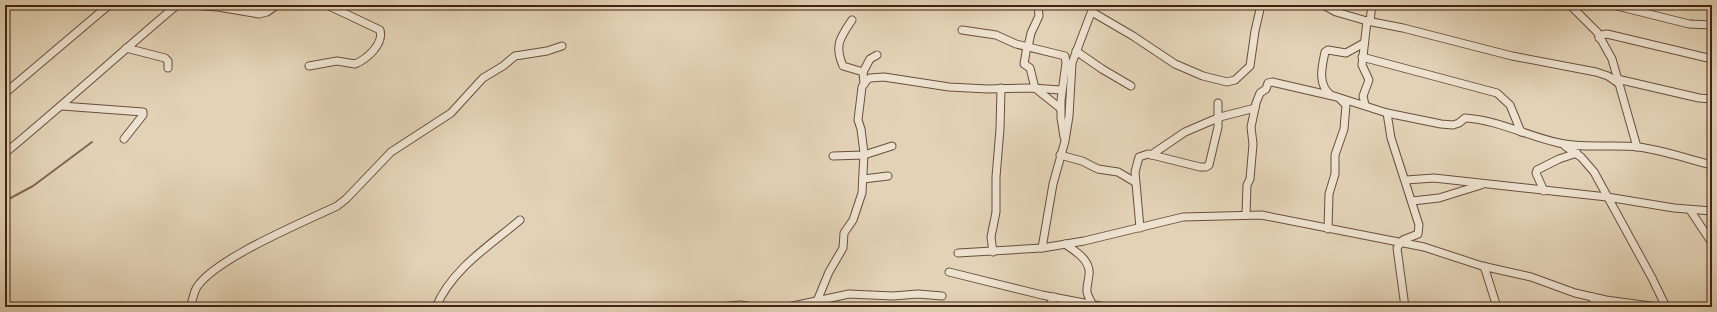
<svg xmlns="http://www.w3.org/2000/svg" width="1717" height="312" viewBox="0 0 1717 312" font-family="'Libre Caslon Text',serif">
  <rect width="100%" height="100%" fill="#e3d3b6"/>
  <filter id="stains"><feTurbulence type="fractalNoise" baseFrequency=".005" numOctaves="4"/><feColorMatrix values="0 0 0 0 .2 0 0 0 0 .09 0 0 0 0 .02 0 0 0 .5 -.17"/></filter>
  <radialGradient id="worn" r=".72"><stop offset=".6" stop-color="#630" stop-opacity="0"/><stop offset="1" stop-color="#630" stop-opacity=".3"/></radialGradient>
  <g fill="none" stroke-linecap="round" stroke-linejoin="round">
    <!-- stream -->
    <polyline stroke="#816854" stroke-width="2" points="5,201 33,186 92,142"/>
    <defs>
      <g id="street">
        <polyline points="189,5 218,7 259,14 267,12 277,5"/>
        <polyline points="1323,5 1336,12 1367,21 1403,28 1512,56 1596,72 1608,76 1618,83"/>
        <polyline points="1570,5 1597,32 1612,59 1637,147"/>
        <polyline points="1613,5 1689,24 1712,25"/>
        <polyline points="1092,12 1133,36 1175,64 1203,76 1227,82 1235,80 1250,66 1255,31 1261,5"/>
        <path d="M 852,20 C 840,38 834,45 843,66 L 863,72 L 864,84"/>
        <polyline points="1370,21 1372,5"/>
        <polyline points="962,30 996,35 1016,44 1065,56 1066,63 1061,100 1061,118 1064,137"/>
        <polyline points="1599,38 1601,35 1607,34 1712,59"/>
        <polyline points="1027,46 1024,64 1030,68 1035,88"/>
        <polyline points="1028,47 1031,33 1039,16 1038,5"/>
        <polyline points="126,48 165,58 168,61 168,68"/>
        <polyline points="1076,51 1102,69 1131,86"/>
        <polyline points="1362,57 1497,93 1510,105 1521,132"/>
        <path d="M 309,66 L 337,61 L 355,64 C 367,59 384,44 380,30 L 327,5"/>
        <polyline points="863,72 870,59 877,55"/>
        <polyline points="1617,79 1699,98 1712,99"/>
        <polyline points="1035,88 1060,108"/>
        <polyline points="5,93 109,5"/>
        <path d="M 1331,95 C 1317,85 1322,66 1325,52 L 1328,50 L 1346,53 L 1364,43"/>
        <polyline points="1365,105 1363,96 1369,80 1362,65 1367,21"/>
        <polyline points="62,106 143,112 143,115 124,139"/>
        <polyline points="1387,113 1391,138 1419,225 1418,234 1403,240 1397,248 1405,307"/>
        <polyline points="1565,146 1581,157 1594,172 1652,278 1666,307"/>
        <path d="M 5,153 C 63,105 119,54 177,5"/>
        <polyline points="1060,155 1082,161 1098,169 1118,172 1135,182"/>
        <polyline points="1151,155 1185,132 1220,117 1255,108"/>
        <polyline points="833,156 864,155 892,146"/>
        <polyline points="863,179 888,176"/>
        <polyline points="1406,180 1434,178 1607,197 1674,208 1712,211"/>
        <polyline points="1544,191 1536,173 1537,170 1559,159 1577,153"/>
        <polyline points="1412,201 1439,198 1481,185"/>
        <polyline points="1690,210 1712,243"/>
        <path d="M 1246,215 L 1247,185 L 1250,179 L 1253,144 L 1251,127 L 1256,103 L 1260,93 L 1266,89 L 1268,83 L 1272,82 L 1337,97 L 1387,113 L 1441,124 L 1453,125 L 1459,123 L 1465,118 C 1498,120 1527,136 1559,143 C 1585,149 1612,144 1638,147 C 1663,150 1687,159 1712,165"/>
        <polyline points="1140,228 1135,172 1139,157 1148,154 1200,167 1206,167 1209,165 1218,127 1218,103"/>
        <polyline points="1328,229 1329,194 1335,174 1335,155 1344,129 1346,105 1340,99"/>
        <path d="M 1065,244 C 1075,251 1091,260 1089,275 C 1087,291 1084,290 1093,305"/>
        <polyline points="1042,248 1053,184 1065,141 1069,116 1072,63 1094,5"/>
        <polyline points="993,252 991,237 996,212 996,177 1000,129 1001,88"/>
        <polyline points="958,253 1042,248 1084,241 1183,217 1261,215 1424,247 1482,266 1531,277 1575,293 1606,300 1658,307"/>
        <polyline points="1484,266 1497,307"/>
        <polyline points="949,272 1042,295 1105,307"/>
        <polyline points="1592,297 1598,307"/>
        <polyline points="817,301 829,272 843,248 844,233 853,220 862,193 864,153 861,129 858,120 862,87 867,80 870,78 884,77 949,87 988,89 1032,88 1061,90"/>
        <path d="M 190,307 C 193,301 193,293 197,287 C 216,258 304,222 337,206 L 346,199 L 391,152 L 451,113 L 483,78 L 503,66 L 515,56 L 547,51 L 562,46"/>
        <path d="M 436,307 C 452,269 489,246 520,220"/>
        <polyline points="719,307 740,305 754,307"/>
        <polyline points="788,307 849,294 893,296 918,294 942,296"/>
        <polyline points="1049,307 1054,297"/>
      </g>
    </defs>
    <!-- street casing -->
    <use href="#street" stroke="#6a4e3c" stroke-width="9"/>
    <!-- street -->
    <use href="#street" stroke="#ede2d0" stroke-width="7"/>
  </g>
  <!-- margin -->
  <rect width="1717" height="312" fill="none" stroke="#e3d3b6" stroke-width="20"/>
  <rect x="6" y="6" width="1705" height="300" fill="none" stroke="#412213" stroke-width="2"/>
  <rect x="10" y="10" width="1697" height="292" fill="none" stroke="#412213"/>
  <rect width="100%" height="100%" filter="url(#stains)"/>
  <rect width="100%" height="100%" fill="url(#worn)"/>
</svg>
